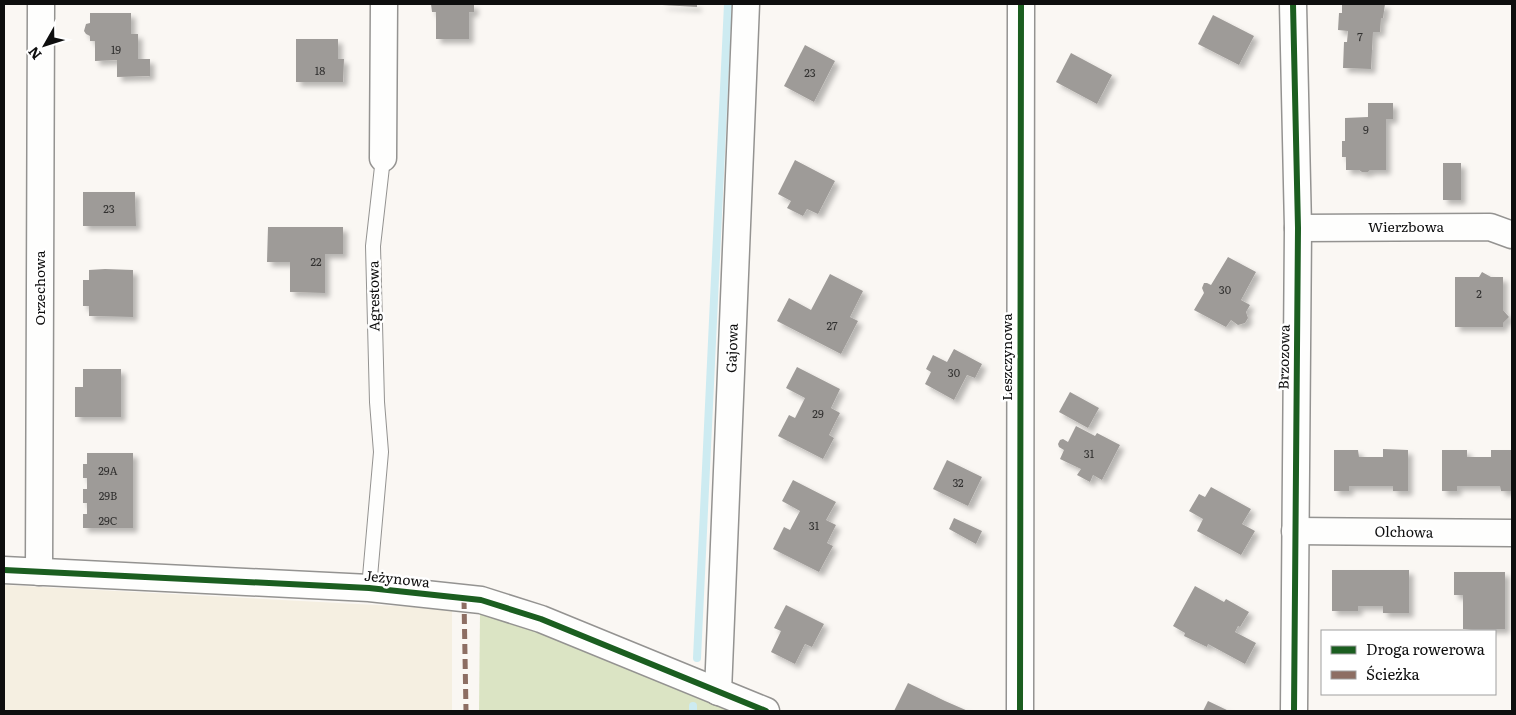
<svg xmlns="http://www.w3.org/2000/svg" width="1516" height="715" viewBox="0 0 1516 715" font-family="Literata,serif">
  <defs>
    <filter id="shadow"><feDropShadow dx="4.5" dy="4.5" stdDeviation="2.5" flood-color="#0004"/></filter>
  </defs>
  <rect width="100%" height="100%" fill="#faf7f3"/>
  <!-- farmland -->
  <polygon fill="#f5efe1" points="4,585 452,609 452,711 4,711"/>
  <!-- forest -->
  <polygon fill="#dbe4c4" points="480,613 562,639 736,711 479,711"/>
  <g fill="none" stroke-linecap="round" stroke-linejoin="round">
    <!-- stream -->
    <g stroke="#cdebf1" stroke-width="8">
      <polyline points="697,658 728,4"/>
      <polyline points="693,711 693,706"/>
    </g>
  </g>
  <!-- building -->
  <g fill="#9e9b98" filter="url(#shadow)">
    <polygon points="431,4 474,4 474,12 469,12 469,39 436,39 436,12 432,12"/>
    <polygon points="662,4 697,4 697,7 662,5"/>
    <polygon points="1342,4 1385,4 1383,18 1381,18 1380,32 1373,32 1371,69 1343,68 1344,42 1347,42 1348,31 1338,30 1339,13 1342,13"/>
    <polygon points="90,13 131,13 131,34 138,34 138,59 150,59 150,76 117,77 117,60 95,61 95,41 90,41 90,36 86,34 84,31 86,24 90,23"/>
    <polygon points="1213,15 1254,36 1239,65 1198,44"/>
    <polygon points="296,39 338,39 338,59 344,59 343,82 296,82"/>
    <polygon points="805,45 835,61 814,102 784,86"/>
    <polygon points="1071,53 1112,75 1097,104 1056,82"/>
    <polygon points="1368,103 1393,103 1393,119 1386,119 1386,170 1370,170 1368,172 1362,172 1359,170 1346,170 1346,157 1342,157 1342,141 1345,141 1345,118 1368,117"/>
    <polygon points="795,160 835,181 818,214 807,209 803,216 787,208 791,201 778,194"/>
    <rect x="1443" y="163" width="18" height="37"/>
    <polygon points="83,192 135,192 136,226 83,226"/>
    <polygon points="268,227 343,227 343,254 325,254 325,293 290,292 290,262 267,262"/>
    <polygon points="1228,257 1256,272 1241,300 1250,305 1246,312 1248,318 1245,323 1238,325 1231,320 1226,327 1194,310 1204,293 1202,288 1204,283 1207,283 1211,285"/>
    <polygon points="105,269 133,270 133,317 89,316 89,306 83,306 83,280 89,280 89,270"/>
    <polygon points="1482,272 1491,277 1503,277 1503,310 1509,317 1503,323 1503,327 1455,327 1455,277 1479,277"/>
    <polygon points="830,274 863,291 850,317 858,321 841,354 777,321 789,298 811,310"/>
    <polygon points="954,349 982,364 975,378 967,375 954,400 925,384 931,372 926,369 933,355 947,362"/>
    <polygon points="797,367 840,389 831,408 840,413 829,435 834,438 823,459 778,436 789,415 795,418 805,398 786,388"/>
    <polygon points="83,369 121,369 121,417 75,417 75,387 83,387"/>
    <polygon points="1070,392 1099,408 1088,428 1059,412"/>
    <polygon points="1076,426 1095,436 1097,433 1120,445 1102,480 1093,475 1090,482 1077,475 1081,469 1060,459 1064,450 1059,447 1058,444 1060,440 1063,439 1068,442"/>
    <polygon points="1383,449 1408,450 1408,491 1393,491 1393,486 1349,486 1349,491 1334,491 1334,450 1358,450 1359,457 1383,457"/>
    <polygon points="1442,450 1467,450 1467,457 1491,457 1491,450 1512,450 1512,491 1501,491 1500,486 1457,486 1457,491 1442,491"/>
    <polygon points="87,453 133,453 133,528 83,528 83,514 87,514 87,503 83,503 83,489 87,489 87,478 83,478 83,464 87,464"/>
    <polygon points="947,460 982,477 968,506 933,489"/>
    <polygon points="793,480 836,502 826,520 836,525 827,543 833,546 819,572 773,549 784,527 790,530 800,511 782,501"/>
    <polygon points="1211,487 1251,509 1242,524 1255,531 1241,555 1197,531 1203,519 1189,511 1199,494 1205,497"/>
    <polygon points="954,518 982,531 976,544 949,529"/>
    <polygon points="1332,570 1409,570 1409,613 1383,613 1383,606 1358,606 1358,611 1332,611"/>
    <polygon points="1454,572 1505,572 1505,629 1463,629 1463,595 1454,595"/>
    <polygon points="1195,586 1224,602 1226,599 1249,612 1240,627 1238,626 1235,632 1256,643 1245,664 1208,644 1207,647 1184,636 1185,633 1173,626"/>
    <polygon points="786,605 824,624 812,647 805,644 795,664 771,652 781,631 774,628"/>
    <polygon points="908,683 945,701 968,711 894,711"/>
    <polygon points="1208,701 1229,711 1203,711"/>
  </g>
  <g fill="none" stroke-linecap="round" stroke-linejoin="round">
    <defs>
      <polyline id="lane" points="369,588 381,452 377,402 373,246 383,158"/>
      <g id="street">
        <polyline points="1293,4 1298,228 1294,711"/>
        <polyline points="383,158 384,4"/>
        <polyline points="1298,228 1490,227 1512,235"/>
        <polyline points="1295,531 1512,533"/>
        <polyline points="4,570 369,588 481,600 541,619 766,711"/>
        <polyline points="39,572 41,4"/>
        <polyline points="718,692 746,4"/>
        <polyline points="1020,711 1021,4"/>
      </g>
    </defs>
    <!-- lane casing -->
    <use href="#lane" stroke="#949391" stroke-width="16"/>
    <!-- street casing -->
    <use href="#street" stroke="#949391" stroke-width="29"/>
    <!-- lane -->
    <use href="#lane" stroke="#fefefd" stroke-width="14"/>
    <!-- street -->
    <use href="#street" stroke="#fefefd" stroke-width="26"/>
    <!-- quiet -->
    <polyline stroke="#8d6e63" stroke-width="5" stroke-dasharray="10 5" stroke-linecap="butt" points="464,599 466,711"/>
    <defs>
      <g id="cycleway">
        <polyline points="1293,4 1298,228 1294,711"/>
        <polyline points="4,570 369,588 481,600 541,619 766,711"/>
        <polyline points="1020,711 1021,4"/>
      </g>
    </defs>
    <!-- cycleway casing -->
    <use href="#cycleway" stroke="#fff" stroke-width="9"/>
    <!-- cycleway -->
    <use href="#cycleway" stroke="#1b5e20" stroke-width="6"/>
  </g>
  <g text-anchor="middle" stroke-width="5" stroke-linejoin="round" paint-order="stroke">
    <!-- number labels -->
    <g font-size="11" fill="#323130">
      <text x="1360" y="41">7</text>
      <text x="116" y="54">19</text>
      <text x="320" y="75">18</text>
      <text x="810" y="77">23</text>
      <text x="1366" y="134">9</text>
      <text x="109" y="213">23</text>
      <text x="316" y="266">22</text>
      <text x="1225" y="294">30</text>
      <text x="1479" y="298">2</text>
      <text x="832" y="330">27</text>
      <text x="954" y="377">30</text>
      <text x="818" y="418">29</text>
      <text x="1089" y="458">31</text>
      <text x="108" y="475">29A</text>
      <text x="958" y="487">32</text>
      <text x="108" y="500">29B</text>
      <text x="108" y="525">29C</text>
      <text x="814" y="530">31</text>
    </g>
    <!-- street labels -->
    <g font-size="14" fill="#0e0e0e" stroke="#fff">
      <text x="1406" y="232">Wierzbowa</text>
      <text transform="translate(40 288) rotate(-90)" y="5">Orzechowa</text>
      <text transform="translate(374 296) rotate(-91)" y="5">Agrestowa</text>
      <text transform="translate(732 348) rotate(-88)" y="5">Gajowa</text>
      <text transform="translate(1007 357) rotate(-90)" y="5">Leszczynowa</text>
      <text transform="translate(1284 357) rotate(-89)" y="5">Brzozowa</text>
      <text transform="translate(1404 532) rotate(1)" y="5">Olchowa</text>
      <text transform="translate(397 579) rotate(6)" y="5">Jeżynowa</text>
    </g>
  </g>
  <!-- border -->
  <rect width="1516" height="715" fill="none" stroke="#0e0e0e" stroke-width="10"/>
  <!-- legend -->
  <rect x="1321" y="630" width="175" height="65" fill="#ffffff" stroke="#9f9f9f"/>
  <rect x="1331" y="646" width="25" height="8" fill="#1b5e20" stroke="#9f9f9f"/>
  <text x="1366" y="655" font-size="15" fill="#0e0e0e">Droga rowerowa</text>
  <rect x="1331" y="671" width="25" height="8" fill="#8d6e63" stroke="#9f9f9f"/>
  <text x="1366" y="680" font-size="15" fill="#0e0e0e">Ścieżka</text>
  <!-- north arrow -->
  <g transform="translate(45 45) rotate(231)" stroke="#ffffff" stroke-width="4" paint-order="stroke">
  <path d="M0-4L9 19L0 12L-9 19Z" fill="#0e0e0e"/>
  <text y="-8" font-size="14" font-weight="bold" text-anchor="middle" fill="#0e0e0e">N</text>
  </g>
</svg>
